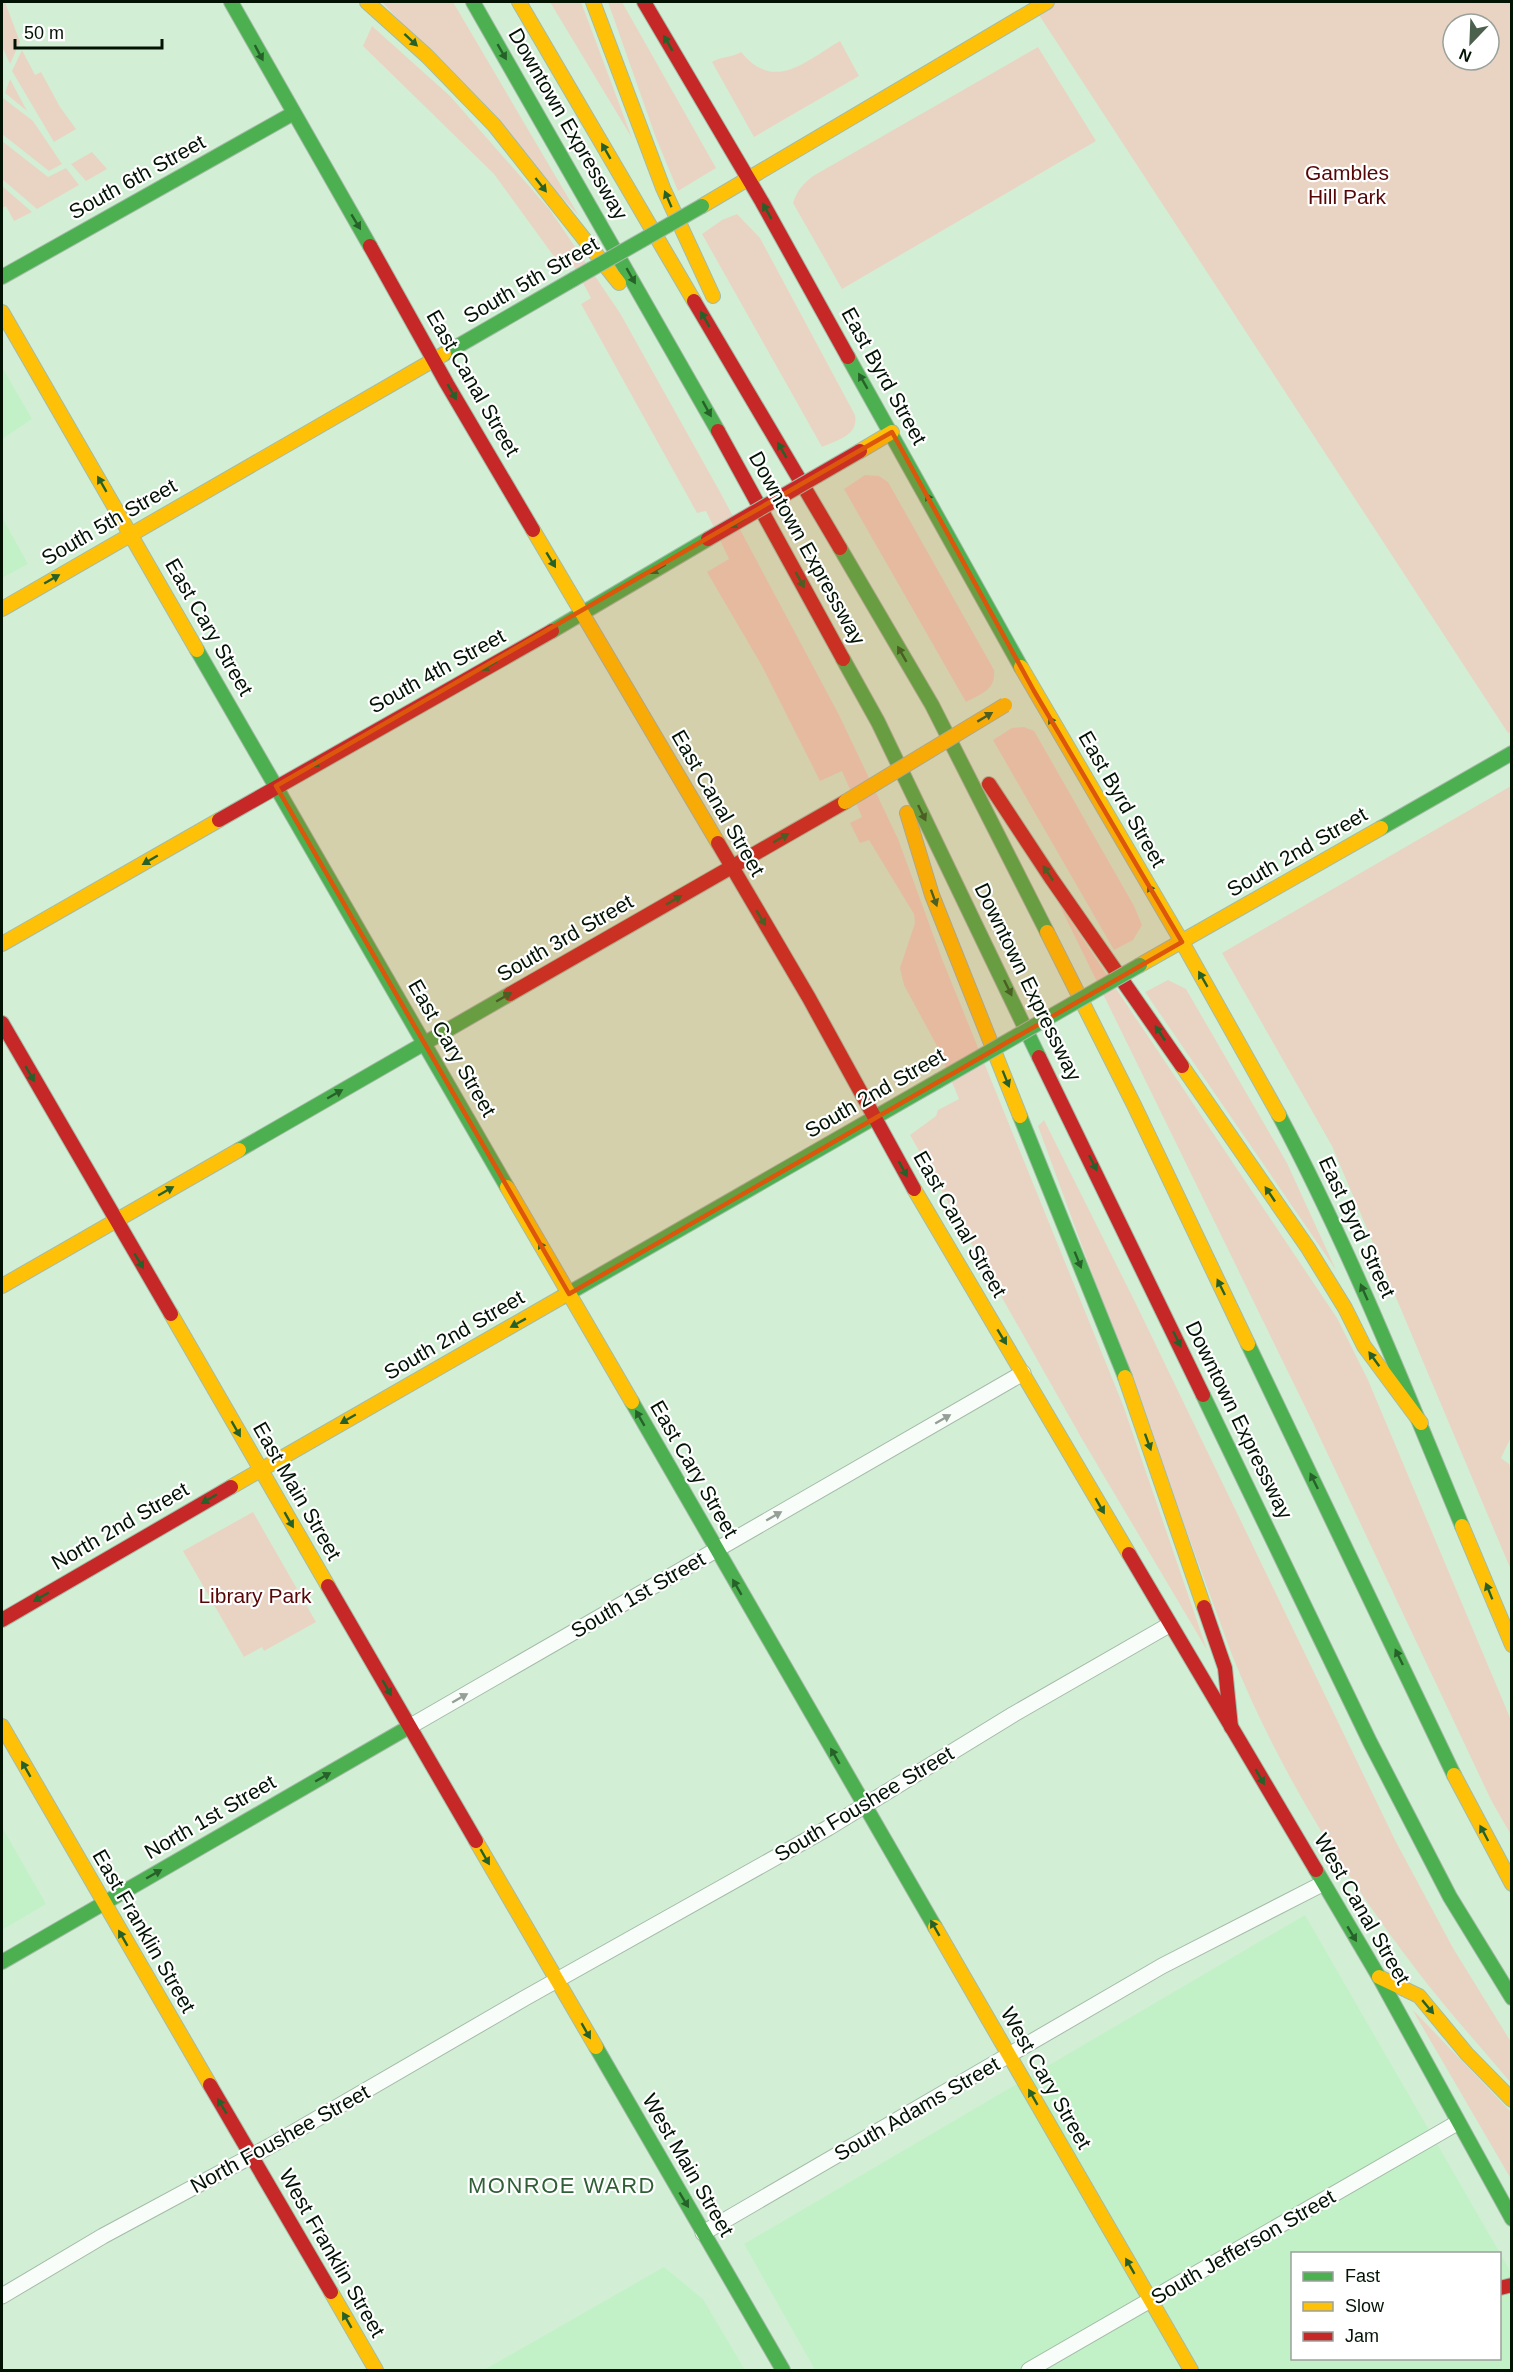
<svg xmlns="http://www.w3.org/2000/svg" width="1513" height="2372" viewBox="0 0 1513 2372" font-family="Arial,sans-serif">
  <rect width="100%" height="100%" fill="#d2efd5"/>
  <!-- built -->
  <g fill="#c3f1c7" fill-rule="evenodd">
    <polygon points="2,367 32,419 2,439"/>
    <polygon points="2,517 28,564 2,578"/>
    <polygon points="2,1827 46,1904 2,1930"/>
    <path d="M 1305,1915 L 1511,2272 L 1511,2370 L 815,2370 L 744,2244 ZM 1292,2254 L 1500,2254 L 1500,2358 L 1292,2358 Z"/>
    <polygon points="664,2267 703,2299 745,2370 484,2370"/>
  </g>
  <!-- green -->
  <g fill="#e9d4c4" fill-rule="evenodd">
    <polygon points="2,2 5,2 20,42 10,64 2,46"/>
    <polygon points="382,2 453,2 579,216"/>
    <polygon points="550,2 581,2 632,138"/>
    <polygon points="608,2 622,2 716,168 678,191 656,138"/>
    <path d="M 1047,2 L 1511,2 L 1511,732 L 1508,733 L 1035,9 ZM 1453,24 L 1489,24 L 1489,60 L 1453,60 Z"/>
    <polygon points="372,26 450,96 550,210 620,313 720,492 839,715 898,839 942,959 1123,1405 1207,1650 1082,1439 910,1135 936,1116 938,1110 959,1099 937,1046 904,985 900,968 915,923 914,914 869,840 860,843 850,823 862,817 842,771 820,781 762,666 707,572 729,559 706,511 697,513 581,304 591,298 567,253 555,258 494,174 363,46"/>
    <path d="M 840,41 L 859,76 L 754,137 L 712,62 C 722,56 731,58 741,52 C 775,93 805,61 840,41 Z"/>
    <path d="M 1038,47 L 1096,141 L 842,289 L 793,203 C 797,190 803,184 813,176 Z"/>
    <polygon points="22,50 35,75 41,72 60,107 76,129 54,142 12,71"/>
    <polygon points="10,79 27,111 5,93"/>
    <polygon points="3,98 33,121 62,164 49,171 2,134"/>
    <polygon points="2,141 48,177 66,168 79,185 37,209 2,179"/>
    <polygon points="92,152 107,169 86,181 71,164"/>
    <polygon points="2,186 32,212 14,221 6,206 2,208"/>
    <path d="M 737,214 L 760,238 L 855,415 C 859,435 838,440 822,447 L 702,234 L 722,220 Z"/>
    <path d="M 865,475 L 879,476 L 888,482 L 994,670 C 996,690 982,693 966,702 L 844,489 Z"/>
    <polygon points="1024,727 1034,731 1041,743 1134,906 1142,925 1133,940 1114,950 993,740 1012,728"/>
    <polygon points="1511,786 1512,1435 1501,1458 1509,1464 1511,1470 1511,1570 1332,1146 1222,953"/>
    <polygon points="1058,902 1337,1318 1368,1380 1511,1720 1511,1835 1491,1800 1313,1423"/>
    <polygon points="1168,980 1186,989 1287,1163 1336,1270 1145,992"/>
    <path d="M 1044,1120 L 1137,1306 L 1396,1842 L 1453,1948 L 1511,2042 L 1511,2083 C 1480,2046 1447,2010 1418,1972 C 1343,1874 1278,1769 1232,1655 L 1038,1126 Z"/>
    <polygon points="253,1512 316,1622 264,1651 262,1647 244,1657 183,1551"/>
    <polygon points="1412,2009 1511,2112 1511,2179"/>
  </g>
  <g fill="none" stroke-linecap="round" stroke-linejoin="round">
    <defs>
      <g id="street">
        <polyline points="409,1727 1023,1373"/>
        <polyline points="703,2233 1162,1966 1322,1884"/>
        <polyline points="2,2296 103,2236 270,2146 525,1998 828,1828 1014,1714 1169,1625"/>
        <polyline points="1029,2370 1457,2123"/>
      </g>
      <g id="fast">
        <polyline points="231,2 370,246"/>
        <polyline points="473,2 718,431"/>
        <polyline points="2,277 292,114"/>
        <polyline points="444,354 574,279"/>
        <polyline points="848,357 1021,667"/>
        <polyline points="840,548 932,705 1047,932"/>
        <polyline points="552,631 708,539"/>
        <polyline points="197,650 507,1187"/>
        <polyline points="843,659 878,722 1039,1057"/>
        <polyline points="1381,828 1512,753"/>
        <path d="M 1279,1115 C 1349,1247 1405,1388 1462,1526"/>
        <polyline points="1020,1116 1125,1377"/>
        <polyline points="239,1150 510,994"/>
        <polyline points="562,1297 938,1081"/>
        <polyline points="1248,1344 1454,1775"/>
        <polyline points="1203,1395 1370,1742 1450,1897 1512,1998"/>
        <polyline points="632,1402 935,1927"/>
        <polyline points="1316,1870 1379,1977 1512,2219"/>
        <polyline points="2,1962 409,1727"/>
        <polyline points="596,2047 783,2370"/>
      </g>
      <g id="slow">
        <polyline points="367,2 427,56 494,125 619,283"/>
        <polyline points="519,2 694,301"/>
        <polyline points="593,2 663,188 713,296"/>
        <polyline points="702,206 1047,2"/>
        <polyline points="2,312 197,650"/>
        <polyline points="860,451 892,432"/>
        <polyline points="533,530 718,843"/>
        <polyline points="2,609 444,354"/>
        <polyline points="1021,667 1182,942 1279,1115"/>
        <polyline points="907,813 932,895 1020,1116"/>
        <polyline points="1047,932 1134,1105 1248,1344"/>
        <polyline points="2,944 219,820"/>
        <polyline points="1140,965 1381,828"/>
        <polyline points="1182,1066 1308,1248 1345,1308 1364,1346 1421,1423"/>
        <polyline points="507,1187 632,1402"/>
        <polyline points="914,1189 1129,1554"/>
        <polyline points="2,1286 239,1150"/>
        <polyline points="171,1314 328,1586"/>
        <polyline points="1125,1377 1204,1607"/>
        <polyline points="231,1487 562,1297"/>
        <polyline points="1462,1526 1512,1645"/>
        <polyline points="2,1726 210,2085"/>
        <polyline points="1454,1775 1512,1884"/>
        <polyline points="476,1841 596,2047"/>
        <polyline points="935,1927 1191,2370"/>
        <polyline points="1379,1977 1419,1996 1467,2054 1512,2100"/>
        <polyline points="331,2292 376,2370"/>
      </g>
      <g id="jam">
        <polyline points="644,2 762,202 848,357"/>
        <polyline points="370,246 447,384 533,530"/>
        <polyline points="694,301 840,548"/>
        <polyline points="718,431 843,659"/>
        <polyline points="989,784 1051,878 1182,1066"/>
        <polyline points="219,820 552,631"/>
        <polyline points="718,843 809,998 914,1189"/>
        <polyline points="510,994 845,802"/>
        <polyline points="2,1023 171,1314"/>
        <polyline points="1039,1057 1203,1395"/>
        <polyline points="1129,1554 1316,1870"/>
        <polyline points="328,1586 476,1841"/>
        <polyline points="1204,1607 1225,1668 1231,1727"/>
        <polyline points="2,1620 231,1487"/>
        <polyline points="210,2085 331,2292"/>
        <polyline points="1500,2288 1512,2285"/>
      </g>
    </defs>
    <!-- street casing -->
    <use href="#street" stroke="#a4bba7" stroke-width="17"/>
    <!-- fast casing -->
    <use href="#fast" stroke="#a4bba7" stroke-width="16"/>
    <!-- slow casing -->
    <use href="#slow" stroke="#a4bba7" stroke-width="16"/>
    <!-- jam casing -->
    <use href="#jam" stroke="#a4bba7" stroke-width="16"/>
    <!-- street -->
    <use href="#street" stroke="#f8fdf9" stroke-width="15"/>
    <!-- fast -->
    <use href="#fast" stroke="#4caf50" stroke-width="14"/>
    <!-- slow -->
    <use href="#slow" stroke="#ffc107" stroke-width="14"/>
    <!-- jam -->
    <use href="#jam" stroke="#c62828" stroke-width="14"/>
    <defs>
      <g id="fast-bridge">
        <polyline points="574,279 702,206"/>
        <polyline points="938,1081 1140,965"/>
      </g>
      <polyline id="slow-bridge" points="845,802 1005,705"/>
      <polyline id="jam-bridge" points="708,539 860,451"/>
    </defs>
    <!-- fast-bridge casing -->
    <use href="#fast-bridge" stroke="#a4bba7" stroke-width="16" stroke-linecap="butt"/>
    <!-- slow-bridge casing -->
    <use href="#slow-bridge" stroke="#a4bba7" stroke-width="16" stroke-linecap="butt"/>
    <!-- jam-bridge casing -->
    <use href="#jam-bridge" stroke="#a4bba7" stroke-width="16" stroke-linecap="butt"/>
    <!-- fast-bridge -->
    <use href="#fast-bridge" stroke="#4caf50" stroke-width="14"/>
    <!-- slow-bridge -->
    <use href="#slow-bridge" stroke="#ffc107" stroke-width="14"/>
    <!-- jam-bridge -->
    <use href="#jam-bridge" stroke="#c62828" stroke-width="14"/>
  </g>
  <!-- one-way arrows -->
  <defs><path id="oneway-solid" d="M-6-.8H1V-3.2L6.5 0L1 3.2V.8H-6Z" transform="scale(1.5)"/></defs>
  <g fill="#27612a">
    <use href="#oneway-solid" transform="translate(411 40) rotate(43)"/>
    <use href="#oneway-solid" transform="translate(668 43) rotate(-120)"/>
    <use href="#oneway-solid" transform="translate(502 52) rotate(60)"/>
    <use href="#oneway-solid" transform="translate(259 53) rotate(62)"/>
    <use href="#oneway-solid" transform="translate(606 151) rotate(-120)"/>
    <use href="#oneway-solid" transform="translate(541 185) rotate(52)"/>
    <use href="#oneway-solid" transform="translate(668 199) rotate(-113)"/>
    <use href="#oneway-solid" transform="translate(767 211) rotate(-119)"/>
    <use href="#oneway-solid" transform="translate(356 222) rotate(59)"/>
    <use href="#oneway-solid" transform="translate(631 276) rotate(60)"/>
    <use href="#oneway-solid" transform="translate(705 319) rotate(-120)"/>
    <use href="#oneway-solid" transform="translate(863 381) rotate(-120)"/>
    <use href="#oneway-solid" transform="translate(452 392) rotate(60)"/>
    <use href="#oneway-solid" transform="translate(707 409) rotate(61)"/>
    <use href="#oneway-solid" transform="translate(782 450) rotate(-120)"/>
    <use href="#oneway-solid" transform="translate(102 484) rotate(-120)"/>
    <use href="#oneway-solid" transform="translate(930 501) rotate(-119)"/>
    <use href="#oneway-solid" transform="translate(737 523) rotate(150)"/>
    <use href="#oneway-solid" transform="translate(551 560) rotate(59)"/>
    <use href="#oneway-solid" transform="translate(658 569) rotate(149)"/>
    <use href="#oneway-solid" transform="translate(52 579) rotate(-30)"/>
    <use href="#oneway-solid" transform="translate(800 580) rotate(61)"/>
    <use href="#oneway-solid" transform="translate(902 654) rotate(-120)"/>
    <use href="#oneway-solid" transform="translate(489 666) rotate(151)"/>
    <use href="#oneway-solid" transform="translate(985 717) rotate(-31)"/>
    <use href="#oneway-solid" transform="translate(1053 724) rotate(-120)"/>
    <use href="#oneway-solid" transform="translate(319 762) rotate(150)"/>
    <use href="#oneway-solid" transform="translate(922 813) rotate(64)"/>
    <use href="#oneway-solid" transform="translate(781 838) rotate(-30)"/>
    <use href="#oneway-solid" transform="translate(150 860) rotate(150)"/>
    <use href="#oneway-solid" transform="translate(1048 873) rotate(-124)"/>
    <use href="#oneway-solid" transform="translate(1152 892) rotate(-120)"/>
    <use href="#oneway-solid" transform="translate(934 898) rotate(70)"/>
    <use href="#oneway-solid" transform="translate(674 900) rotate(-30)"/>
    <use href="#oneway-solid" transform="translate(761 918) rotate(59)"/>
    <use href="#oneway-solid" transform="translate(1203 979) rotate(-120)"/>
    <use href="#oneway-solid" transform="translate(1008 988) rotate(64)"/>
    <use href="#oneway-solid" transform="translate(504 997) rotate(-30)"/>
    <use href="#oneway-solid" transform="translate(1160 1033) rotate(-124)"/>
    <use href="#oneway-solid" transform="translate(30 1074) rotate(60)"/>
    <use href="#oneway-solid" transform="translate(1006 1079) rotate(68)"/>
    <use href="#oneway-solid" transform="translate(335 1094) rotate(-30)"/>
    <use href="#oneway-solid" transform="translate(1093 1163) rotate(64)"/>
    <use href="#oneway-solid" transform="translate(903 1169) rotate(61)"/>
    <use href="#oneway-solid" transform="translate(166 1191) rotate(-30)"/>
    <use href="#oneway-solid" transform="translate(1270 1194) rotate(-124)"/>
    <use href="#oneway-solid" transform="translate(543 1249) rotate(-120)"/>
    <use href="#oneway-solid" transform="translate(1078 1260) rotate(68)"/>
    <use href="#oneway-solid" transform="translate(139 1261) rotate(59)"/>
    <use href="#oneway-solid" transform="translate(1221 1287) rotate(-116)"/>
    <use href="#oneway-solid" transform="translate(1364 1292) rotate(-114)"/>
    <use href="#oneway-solid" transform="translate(518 1323) rotate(151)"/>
    <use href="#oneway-solid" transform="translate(1002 1337) rotate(59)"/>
    <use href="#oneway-solid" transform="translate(1177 1339) rotate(64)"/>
    <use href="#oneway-solid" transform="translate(1374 1359) rotate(-126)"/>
    <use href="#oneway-solid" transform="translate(640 1418) rotate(-120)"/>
    <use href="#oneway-solid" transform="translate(348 1419) rotate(150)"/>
    <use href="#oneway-solid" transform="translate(236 1429) rotate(60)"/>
    <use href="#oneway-solid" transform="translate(1148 1442) rotate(70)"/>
    <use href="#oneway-solid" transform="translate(1314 1481) rotate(-116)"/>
    <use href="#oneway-solid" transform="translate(209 1499) rotate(150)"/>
    <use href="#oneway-solid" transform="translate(1100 1506) rotate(60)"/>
    <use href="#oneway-solid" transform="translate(289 1520) rotate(60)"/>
    <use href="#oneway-solid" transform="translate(737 1587) rotate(-120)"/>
    <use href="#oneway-solid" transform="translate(1489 1591) rotate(-112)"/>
    <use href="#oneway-solid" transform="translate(41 1597) rotate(150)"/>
    <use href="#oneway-solid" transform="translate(1399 1657) rotate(-116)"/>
    <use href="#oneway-solid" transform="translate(387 1688) rotate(60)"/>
    <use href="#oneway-solid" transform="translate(835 1756) rotate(-120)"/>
    <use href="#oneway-solid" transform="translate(26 1769) rotate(-120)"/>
    <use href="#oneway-solid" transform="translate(323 1777) rotate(-30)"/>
    <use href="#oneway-solid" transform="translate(1260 1777) rotate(60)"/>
    <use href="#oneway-solid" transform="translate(1484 1833) rotate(-118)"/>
    <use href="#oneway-solid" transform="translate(485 1857) rotate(60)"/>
    <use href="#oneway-solid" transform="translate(154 1874) rotate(-30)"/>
    <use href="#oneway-solid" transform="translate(935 1928) rotate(-120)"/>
    <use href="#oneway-solid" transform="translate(1352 1934) rotate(59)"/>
    <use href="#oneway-solid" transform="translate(123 1938) rotate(-120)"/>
    <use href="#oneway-solid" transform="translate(1428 2007) rotate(50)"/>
    <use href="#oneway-solid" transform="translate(586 2031) rotate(60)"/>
    <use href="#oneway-solid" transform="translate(1033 2097) rotate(-120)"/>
    <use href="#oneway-solid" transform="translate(222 2106) rotate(-121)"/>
    <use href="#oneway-solid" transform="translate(684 2200) rotate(59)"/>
    <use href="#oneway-solid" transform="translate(1130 2266) rotate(-120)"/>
    <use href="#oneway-solid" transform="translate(347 2320) rotate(-120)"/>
  </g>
  <g fill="#969f97">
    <use href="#oneway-solid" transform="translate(943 1419) rotate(-30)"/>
    <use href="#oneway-solid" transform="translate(774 1516) rotate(-30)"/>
    <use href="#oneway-solid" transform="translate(460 1698) rotate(-30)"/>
  </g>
  <!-- marked area -->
  <path fill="#dc560c" fill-opacity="0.2" stroke="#dc560c" stroke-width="4.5" stroke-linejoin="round" d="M 892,432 L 1034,691 L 1182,942 L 569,1294 L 276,786 Z"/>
  <g text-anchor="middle" stroke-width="4.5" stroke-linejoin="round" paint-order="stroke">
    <!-- street labels -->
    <g font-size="21" fill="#021304" stroke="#fff">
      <text transform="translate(568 124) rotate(60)" y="7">Downtown Expressway</text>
      <text transform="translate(137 177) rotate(-29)" y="7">South 6th Street</text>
      <text transform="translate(531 280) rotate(-30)" y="7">South 5th Street</text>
      <text transform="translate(884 376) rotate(61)" y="7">East Byrd Street</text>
      <text transform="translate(473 383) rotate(60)" y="7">East Canal Street</text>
      <text transform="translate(109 522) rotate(-30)" y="7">South 5th Street</text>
      <text transform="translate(807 548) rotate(61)" y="7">Downtown Expressway</text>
      <text transform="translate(209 627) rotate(60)" y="7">East Cary Street</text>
      <text transform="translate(437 671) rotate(-29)" y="7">South 4th Street</text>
      <text transform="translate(1122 799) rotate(60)" y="7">East Byrd Street</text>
      <text transform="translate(718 803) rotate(60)" y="7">East Canal Street</text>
      <text transform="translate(1297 852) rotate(-30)" y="7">South 2nd Street</text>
      <text transform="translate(565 938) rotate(-30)" y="7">South 3rd Street</text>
      <text transform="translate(1028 982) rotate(64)" y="7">Downtown Expressway</text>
      <text transform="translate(452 1048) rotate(60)" y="7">East Cary Street</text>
      <text transform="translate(875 1093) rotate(-30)" y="7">South 2nd Street</text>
      <text transform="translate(960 1224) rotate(60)" y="7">East Canal Street</text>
      <text transform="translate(1357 1227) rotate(65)" y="7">East Byrd Street</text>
      <text transform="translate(454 1335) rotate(-30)" y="7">South 2nd Street</text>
      <text transform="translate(1239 1420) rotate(64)" y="7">Downtown Expressway</text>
      <text transform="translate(694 1469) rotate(60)" y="7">East Cary Street</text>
      <text transform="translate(297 1491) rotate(60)" y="7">East Main Street</text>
      <text transform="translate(120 1526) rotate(-30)" y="7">North 2nd Street</text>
      <text transform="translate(638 1595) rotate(-30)" y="7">South 1st Street</text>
      <text transform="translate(864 1804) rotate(-31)" y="7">South Foushee Street</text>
      <text transform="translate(210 1817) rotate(-30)" y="7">North 1st Street</text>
      <text transform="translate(1362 1909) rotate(60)" y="7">West Canal Street</text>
      <text transform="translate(144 1931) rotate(60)" y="7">East Franklin Street</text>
      <text transform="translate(1046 2078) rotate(60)" y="7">West Cary Street</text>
      <text transform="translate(917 2109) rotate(-30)" y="7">South Adams Street</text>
      <text transform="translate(280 2139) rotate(-29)" y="7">North Foushee Street</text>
      <text transform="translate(688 2165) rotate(60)" y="7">West Main Street</text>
      <text transform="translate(1243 2247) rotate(-30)" y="7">South Jefferson Street</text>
      <text transform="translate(332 2253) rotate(60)" y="7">West Franklin Street</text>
    </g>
    <!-- park labels -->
    <g font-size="21" fill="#570607" stroke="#fff">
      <text x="1347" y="180">Gambles<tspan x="1347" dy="24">Hill Park</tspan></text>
      <text x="255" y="1603">Library Park</text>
    </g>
    <!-- neighbourhood labels -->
    <g font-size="22" letter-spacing="1.5" fill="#2f5f36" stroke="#fff">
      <text x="562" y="2193">MONROE WARD</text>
    </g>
  </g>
  <!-- border -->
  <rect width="1513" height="2372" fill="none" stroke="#021304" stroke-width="6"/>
  <!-- legend -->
  <rect x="1291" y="2252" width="210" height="108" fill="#ffffff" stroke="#9aa19b" stroke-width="1.5"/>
  <rect x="1303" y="2272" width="30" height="9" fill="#4caf50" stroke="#9aa19b" stroke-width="1.5"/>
  <text x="1345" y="2282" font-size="18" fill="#021304">Fast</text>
  <rect x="1303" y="2302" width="30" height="9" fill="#ffc107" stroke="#9aa19b" stroke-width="1.5"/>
  <text x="1345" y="2312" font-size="18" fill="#021304">Slow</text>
  <rect x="1303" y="2332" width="30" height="9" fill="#c62828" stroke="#9aa19b" stroke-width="1.5"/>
  <text x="1345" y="2342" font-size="18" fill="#021304">Jam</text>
  <!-- north arrow -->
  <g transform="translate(1471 42) rotate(203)"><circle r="28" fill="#ffffff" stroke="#9aa19b" stroke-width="1.5"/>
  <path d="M0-4.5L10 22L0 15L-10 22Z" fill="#4b604d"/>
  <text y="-9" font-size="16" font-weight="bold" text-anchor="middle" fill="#021304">N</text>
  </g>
  <!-- scale -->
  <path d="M15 39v9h147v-9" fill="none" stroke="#021304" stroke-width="3"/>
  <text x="24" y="39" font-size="18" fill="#021304" stroke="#ffffff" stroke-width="4.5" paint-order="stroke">50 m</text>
</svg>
